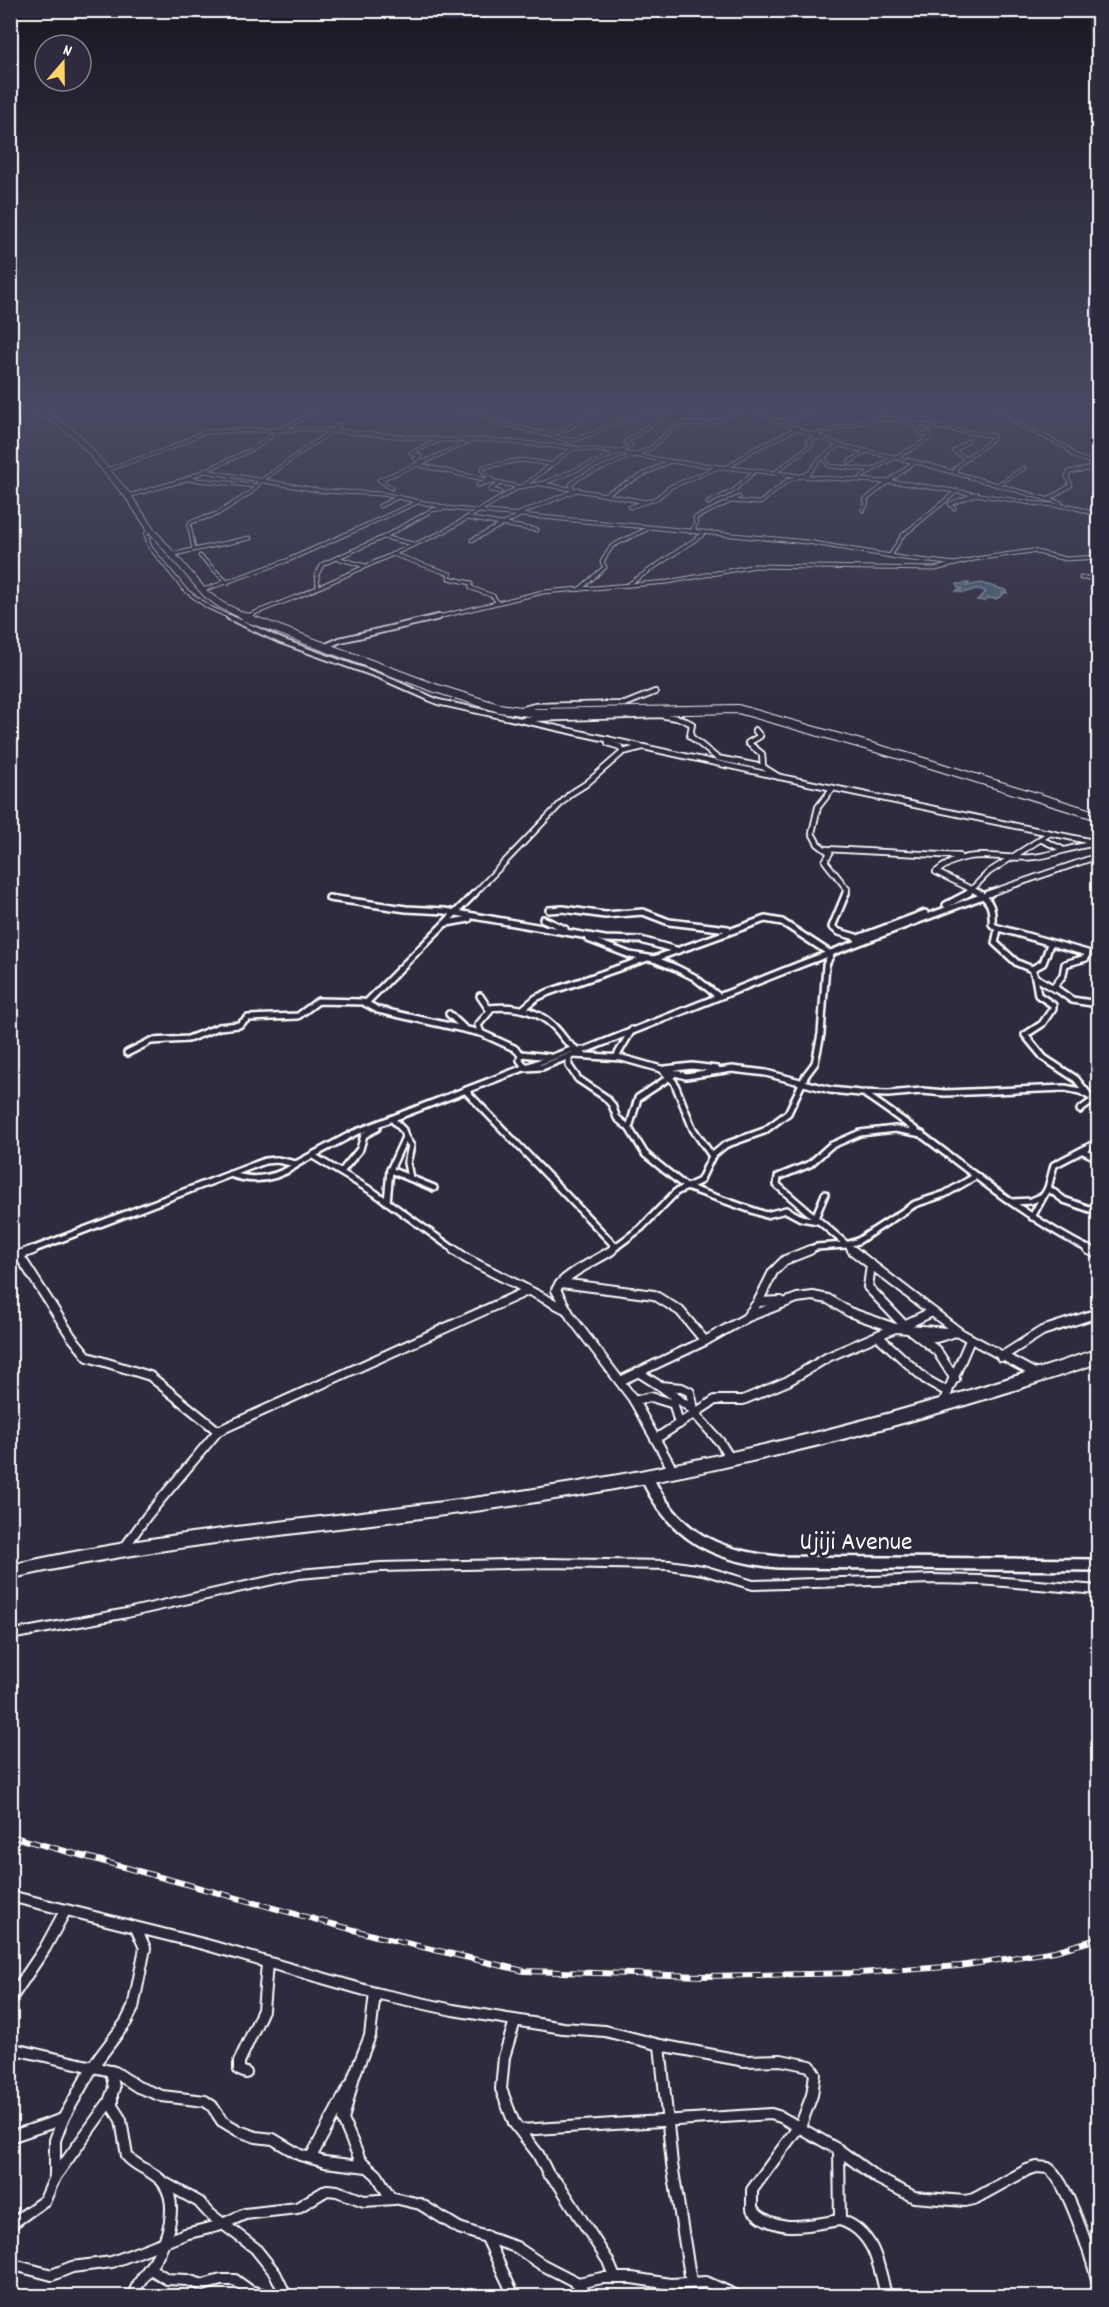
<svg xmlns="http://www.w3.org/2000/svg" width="1109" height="2307" viewBox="0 0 1109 2307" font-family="Dekko,sans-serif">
  <rect width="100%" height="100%" fill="#2f2a3d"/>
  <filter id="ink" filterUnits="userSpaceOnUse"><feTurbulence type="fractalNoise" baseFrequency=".0167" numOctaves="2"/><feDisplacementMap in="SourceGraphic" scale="12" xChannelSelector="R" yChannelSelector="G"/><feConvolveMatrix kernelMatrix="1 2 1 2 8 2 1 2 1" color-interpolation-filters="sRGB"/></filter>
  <g filter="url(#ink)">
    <!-- water -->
    <path fill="#52677e" stroke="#97a4b2" stroke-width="1.5" d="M 969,583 L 966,586 L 981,583 L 1005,590 L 1007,593 L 1002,593 L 1003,595 L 996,599 L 988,598 L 985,601 L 977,600 L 986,592 C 975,583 967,597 956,591 L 962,589 L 957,587 L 957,584 Z"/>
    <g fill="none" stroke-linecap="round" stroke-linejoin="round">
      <defs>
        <g id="minor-far4">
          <polyline points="447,404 455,409 484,415 500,423 572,441"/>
          <polyline points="746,404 782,423 839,445 924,464 1061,503"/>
          <polyline points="990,404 1006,413 1017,424 1066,447 1074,456 1098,465"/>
          <polyline points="875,419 879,418 878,414 885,410 887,404"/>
          <polyline points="781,421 792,419 826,404"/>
          <polyline points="683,424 709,424 752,407"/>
          <polyline points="916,424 994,436 986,445 970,455 955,469 957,473"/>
          <polyline points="550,435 569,428 607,404"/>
          <path d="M 815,435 C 846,426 891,408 920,428 L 921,434 L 928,435"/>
          <polyline points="570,442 669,404"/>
          <polyline points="824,457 829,466 872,470"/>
          <polyline points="966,459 954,451 968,441"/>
          <polyline points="424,462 470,441"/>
          <polyline points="849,462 867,451"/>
          <polyline points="419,465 519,487"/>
          <polyline points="728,467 753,450 798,428"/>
          <polyline points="106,470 171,448 204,432 309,429 445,440 491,440 617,452 668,461 810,477 903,483 1031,503 1074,507"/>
          <polyline points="205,471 323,491 383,494 444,507"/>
          <polyline points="777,471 812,444 808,441 818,437"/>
          <path d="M 861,478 C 882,460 909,454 930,437 L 928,432"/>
          <polyline points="188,479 255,486"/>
          <polyline points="493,481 482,470 484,467 521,460 550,464"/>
          <polyline points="541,484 647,502"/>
          <polyline points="478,485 491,481"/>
          <polyline points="525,485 573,448"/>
          <polyline points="997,485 1024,468"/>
          <polyline points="572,487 571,484 580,477 651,448 670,430 721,404"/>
          <polyline points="391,488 379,480 423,462 415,459 420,456 411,453 438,441"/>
          <polyline points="500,492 490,490 501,483"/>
          <polyline points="605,494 668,462"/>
          <polyline points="128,496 184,480 211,468 255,448 278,431 331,404"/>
          <polyline points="1048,500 1071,485 1067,477 1069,472 1087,469 1096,464"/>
          <polyline points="729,501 760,503 787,481 809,473 819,460 839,445"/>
          <polyline points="708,503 733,491 756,470"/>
          <polyline points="380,506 398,497"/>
          <polyline points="1070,506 1098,515"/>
          <polyline points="630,507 657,498 670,487 719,467"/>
          <polyline points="954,508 950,504 977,494"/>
          <polyline points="863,510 867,503 865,500 914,462"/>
          <polyline points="516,515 579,489"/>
          <polyline points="466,518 537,530"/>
          <polyline points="149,526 146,535 150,547 185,590 208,607 232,618"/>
          <polyline points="697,532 693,529 696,524 695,518 739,497"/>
          <polyline points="384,537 413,544"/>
          <polyline points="472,540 519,516"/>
          <polyline points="194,549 189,525 191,522 217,514 250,493 261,481 339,425"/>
          <polyline points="174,554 250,538"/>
          <polyline points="392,554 450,574 449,578 471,583 471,588 493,596 497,602"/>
          <polyline points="200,556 228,583"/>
          <polyline points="890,556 902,536 957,491"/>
          <polyline points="337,558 365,566"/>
          <polyline points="1081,578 1098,578"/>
          <polyline points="629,584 702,535"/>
          <polyline points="318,587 317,574 323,564 384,537 432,510 445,508 807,542 903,558 956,564"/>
          <polyline points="580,589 605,567 602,562 612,546 649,528"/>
          <polyline points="203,590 286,561 418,502"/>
          <polyline points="244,617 299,596 445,531 519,487 544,483 624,450 631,445 626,442 628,440 662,417 691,404"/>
          <polyline points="434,618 543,592 668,582 755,566 935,569 975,559 1032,551 1066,559 1098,557"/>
        </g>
        <g id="minor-far3">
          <polyline points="229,617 281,641 382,677 438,702 780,777 1098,843"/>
          <polyline points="324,647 340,640 439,617"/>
          <polyline points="516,711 535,706 625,704 655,692"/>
          <polyline points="525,719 660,715 682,719 692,724 690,736 717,758 763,767 779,777"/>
          <polyline points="755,730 760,736 748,743 762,754 763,767"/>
          <polyline points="608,739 608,743 620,747 623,752"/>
          <polyline points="833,788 818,807 812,833 818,844 830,853 825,861 847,889 846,894"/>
          <polyline points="1040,839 1062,849"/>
          <polyline points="826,849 959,856"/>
          <polyline points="474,894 570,794 586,784 623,752 643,747"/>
          <polyline points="967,894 989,872 1050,833"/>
          <path d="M 981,894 L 936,872 C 969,845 996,861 1034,857 C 1054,855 1073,846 1093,844"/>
          <polyline points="987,894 1098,856"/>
        </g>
        <g id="minor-far2">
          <polyline points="846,893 832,927 839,932 856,937 858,941"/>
          <path d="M 979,893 C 991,901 993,910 992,924 L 995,927 L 1087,953 L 1086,958 L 1065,964 L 1063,975 L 1054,987 L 1072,1000 L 1098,1004"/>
          <polyline points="329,898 406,909 445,911 605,939 641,940 676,950"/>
          <polyline points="946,905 969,893"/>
          <polyline points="549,910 563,909 605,915 643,912 669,922 728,929"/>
          <polyline points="543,919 565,929"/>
          <polyline points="447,923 469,919"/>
          <polyline points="998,929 995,943 1017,963 1032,969 1035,977 1055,989"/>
          <polyline points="858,938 925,913"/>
          <polyline points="588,939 630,955 654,959 676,968 694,977 718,996"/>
          <polyline points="1032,969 1043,963 1050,944"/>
          <polyline points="1035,977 1038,995 1053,1005 1053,1008 1042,1024 1025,1035 1044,1058 1076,1079 1088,1094"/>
          <polyline points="480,996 490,1011 478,1025 481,1033"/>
          <polyline points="366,1003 475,893"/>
          <path d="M 489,1008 C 516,1005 541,1010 559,1032 C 565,1040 568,1044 576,1049"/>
          <polyline points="524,1008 536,998 549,992 645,959"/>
          <polyline points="449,1014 465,1029"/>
          <polyline points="127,1053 151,1041 188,1039 219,1027 239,1025 248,1018 298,1016 318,1001 363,1002 378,1010 481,1033 514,1048 521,1054 550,1057"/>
          <polyline points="521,1054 520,1060 526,1068 542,1067 804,963 991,893"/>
          <polyline points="573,1055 622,1058 686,1076 732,1069 766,1073 830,1090 860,1093 888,1094 922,1091 945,1093 1065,1088 1080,1091 1098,1101"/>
          <polyline points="569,1056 569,1066 578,1079 605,1097 612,1105 617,1118 629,1128 645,1154 686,1187 766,1215 786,1210 801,1218 818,1221"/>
          <polyline points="616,1057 632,1030"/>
          <polyline points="665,1069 692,1066 717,1069"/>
          <polyline points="663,1071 674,1082 693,1129 712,1156"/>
          <polyline points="466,1091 616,1247"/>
          <path d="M 866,1095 C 942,1145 1010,1211 1092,1251"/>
          <polyline points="1080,1110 1095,1099"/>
          <polyline points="629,1128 638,1098 673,1075"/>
          <polyline points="405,1137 411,1146 407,1163 410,1178"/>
          <polyline points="1083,1151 1098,1158"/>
          <polyline points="313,1156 375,1193 456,1251"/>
          <polyline points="390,1170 434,1188"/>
          <polyline points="341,1172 360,1149 364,1135 377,1128"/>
          <path d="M 230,1174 C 254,1183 275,1179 296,1165"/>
          <polyline points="1048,1188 1064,1200 1098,1212"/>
          <polyline points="387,1202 390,1170 405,1137 403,1130 394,1121"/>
          <polyline points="1012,1202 1031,1201 1043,1196"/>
          <polyline points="1032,1217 1048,1188 1054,1165 1098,1142"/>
          <polyline points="815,1218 825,1194"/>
          <polyline points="29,1251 265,1161 277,1160 296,1164 354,1133 571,1050 583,1050"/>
          <polyline points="610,1251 641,1228 676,1192 700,1181 712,1156 725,1145 764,1131 788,1113 806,1075 815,1063 821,1034 826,965 831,954 782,922 765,919 654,959"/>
          <polyline points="806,1251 816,1247 846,1245 858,1241 915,1204 945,1194 976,1176"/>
          <polyline points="854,1251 777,1185 778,1177 810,1164 830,1146 860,1133 895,1129 922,1134"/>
        </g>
        <g id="minor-far1">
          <polyline points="33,1250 19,1255 71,1336 88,1357 150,1376 218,1431"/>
          <polyline points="454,1250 467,1259 565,1309"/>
          <path d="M 612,1250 C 598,1260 562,1275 556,1290 L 571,1317 L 633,1399 L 674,1472"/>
          <polyline points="852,1250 960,1333 1036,1374"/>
          <polyline points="1089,1250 1098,1254"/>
          <polyline points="871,1265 868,1287 904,1325 937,1351 955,1379"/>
          <polyline points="561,1283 654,1295 680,1311 705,1341"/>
          <polyline points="758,1302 781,1301"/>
          <polyline points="748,1317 797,1298 813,1296 828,1299 849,1312 895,1328"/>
          <polyline points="904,1325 932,1312"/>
          <polyline points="878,1336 925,1379 948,1392"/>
          <polyline points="922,1337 936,1338 950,1334"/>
          <polyline points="1001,1357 1042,1331 1098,1313"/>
          <polyline points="638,1372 660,1386 682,1388 690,1392 695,1414 720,1442 730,1458"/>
          <polyline points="620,1381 705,1341 746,1318 758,1302 773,1272 785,1260 810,1250"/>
          <polyline points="663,1388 693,1410"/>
          <polyline points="634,1401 651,1397 674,1404"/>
          <polyline points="673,1402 679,1424"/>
          <polyline points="942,1405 970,1340"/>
          <polyline points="657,1438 715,1400 743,1400 788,1381 828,1357 895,1328 960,1333"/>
          <polyline points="124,1548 147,1516 218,1431 527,1291"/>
          <polyline points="10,1635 127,1613 299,1574 381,1567 546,1563 669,1565 703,1570 753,1585 931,1579 980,1580 1098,1590"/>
        </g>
        <g id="minor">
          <path d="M 10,1896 L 207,1945 L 375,1993 L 453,2010 L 563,2028 L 605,2031 L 660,2045 L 745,2061 L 781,2060 L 810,2066 L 815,2074 L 812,2095 L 802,2122 L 752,2190 L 752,2209 C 776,2235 809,2225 840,2220"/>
          <polyline points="375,1993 370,2036 354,2076 343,2120 360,2160 377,2175 390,2197 420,2204 459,2228 516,2247 541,2264 576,2282 587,2296"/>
          <polyline points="10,2000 45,1948 65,1911"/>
          <polyline points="515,2021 504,2057 501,2089 514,2123 538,2154 548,2174 560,2186 608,2261 615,2278"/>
          <polyline points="660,2045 672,2164 691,2282"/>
          <polyline points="10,2048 115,2072 138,2087 162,2096 205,2101 212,2106 222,2121 239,2131 256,2137 273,2139 300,2155 325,2162 367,2167"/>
          <polyline points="246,2073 239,2070 239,2062 263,2010 267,1964"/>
          <path d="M 112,2097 L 112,2106 L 121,2120 L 127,2156 C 137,2168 155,2171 164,2184 C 179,2206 167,2240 155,2260 C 147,2272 137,2282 133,2296"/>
          <path d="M 520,2130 L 771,2114 L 781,2117 L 839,2150 L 877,2178 L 914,2197 L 965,2201 L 974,2199 L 1027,2170 L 1037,2167 L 1048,2168 C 1067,2179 1092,2260 1098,2283"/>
          <polyline points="10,2137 63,2119"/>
          <path d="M 839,2150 L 840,2220 C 874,2231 879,2265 886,2296"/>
          <polyline points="311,2157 350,2085"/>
          <polyline points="55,2177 55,2140 63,2119 93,2066 126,2022 133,2008 145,1948 136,1928"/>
          <polyline points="165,2183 199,2202 210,2214 255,2248 275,2273 286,2296"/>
          <polyline points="10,2225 45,2200 55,2177 109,2102 114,2088 111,2071"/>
          <polyline points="486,2236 514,2296"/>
          <polyline points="10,2264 52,2275 72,2267 112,2262 185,2234 218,2226 245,2214 297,2208 327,2190 337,2191 364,2201 394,2199"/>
          <polyline points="149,2268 167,2279 187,2280 203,2285 221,2280 235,2280 250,2291 271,2296"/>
          <polyline points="578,2283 602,2278 632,2278 670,2284 706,2282 737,2296"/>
        </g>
        <path id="secondary" d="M 647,1478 C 675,1536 715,1556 778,1562 L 1098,1565"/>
        <polyline id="primary-far1" points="16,404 54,420 77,436 128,496 152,531 206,594 221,605 248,618"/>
        <polyline id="primary" points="245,617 435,688 499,708 535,713 738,709 914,759 1098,816"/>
        <path id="trunk" d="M 10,1572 C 176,1534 345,1524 513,1499 C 713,1470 907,1421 1098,1356"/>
      </defs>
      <!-- minor-far4 casing -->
      <use href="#minor-far4" stroke="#fff" stroke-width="5"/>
      <!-- minor-far3 casing -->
      <use href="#minor-far3" stroke="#fff" stroke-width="8"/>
      <!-- minor-far2 casing -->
      <use href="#minor-far2" stroke="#fff" stroke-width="10"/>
      <!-- minor-far1 casing -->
      <use href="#minor-far1" stroke="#fff" stroke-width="12"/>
      <!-- minor casing -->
      <use href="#minor" stroke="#fff" stroke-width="14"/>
      <!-- secondary casing -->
      <use href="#secondary" stroke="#fff" stroke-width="16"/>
      <!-- primary-far1 casing -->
      <use href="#primary-far1" stroke="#fff" stroke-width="8"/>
      <!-- primary casing -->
      <use href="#primary" stroke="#fff" stroke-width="10"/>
      <!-- trunk casing -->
      <use href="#trunk" stroke="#fff" stroke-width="17"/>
      <!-- minor-far4 -->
      <use href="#minor-far4" stroke="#2f2a3d" stroke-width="3"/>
      <!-- minor-far3 -->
      <use href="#minor-far3" stroke="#2f2a3d" stroke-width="4.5"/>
      <!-- minor-far2 -->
      <use href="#minor-far2" stroke="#2f2a3d" stroke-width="5"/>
      <!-- minor-far1 -->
      <use href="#minor-far1" stroke="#2f2a3d" stroke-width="8"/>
      <!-- minor -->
      <use href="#minor" stroke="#2f2a3d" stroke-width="10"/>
      <!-- secondary -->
      <use href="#secondary" stroke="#2f2a3d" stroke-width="11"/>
      <!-- primary-far1 -->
      <use href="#primary-far1" stroke="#2f2a3d" stroke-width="6"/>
      <!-- primary -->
      <use href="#primary" stroke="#2f2a3d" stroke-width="8"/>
      <!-- trunk -->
      <use href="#trunk" stroke="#2f2a3d" stroke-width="13"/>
      <defs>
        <polyline id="rail" points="10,1836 376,1936 524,1971 705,1976 860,1973 960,1966 1055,1951 1098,1939"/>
      </defs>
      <!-- rail casing -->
      <use href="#rail" stroke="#fff" stroke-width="6"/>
      <!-- rail -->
      <use href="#rail" stroke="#2f2a3d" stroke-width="4" stroke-dasharray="10" stroke-linecap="butt"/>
    </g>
  </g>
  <!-- sky -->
  <linearGradient id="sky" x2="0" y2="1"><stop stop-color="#1a1722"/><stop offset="0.56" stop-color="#474a62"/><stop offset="1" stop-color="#474a62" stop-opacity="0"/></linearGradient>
  <rect width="1109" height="727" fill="url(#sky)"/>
  <g text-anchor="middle" stroke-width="6" stroke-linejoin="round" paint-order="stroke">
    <!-- near-street labels -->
    <g font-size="26" fill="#fff" stroke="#2f2a3d">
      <text x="856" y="1549">Ujiji Avenue</text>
    </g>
  </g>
  <!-- margin -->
  <rect width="1109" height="2307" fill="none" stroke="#2f2a3d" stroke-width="36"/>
  <rect x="18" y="18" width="1073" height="2271" fill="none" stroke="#fff" stroke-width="2" filter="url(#ink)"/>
  <!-- north arrow -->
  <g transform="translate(63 63) rotate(20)"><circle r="28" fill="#2f2a3d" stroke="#827f8b" stroke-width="1.5"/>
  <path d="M0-4.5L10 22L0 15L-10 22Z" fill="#ffd166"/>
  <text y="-9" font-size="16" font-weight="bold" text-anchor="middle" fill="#ffffff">N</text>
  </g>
</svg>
